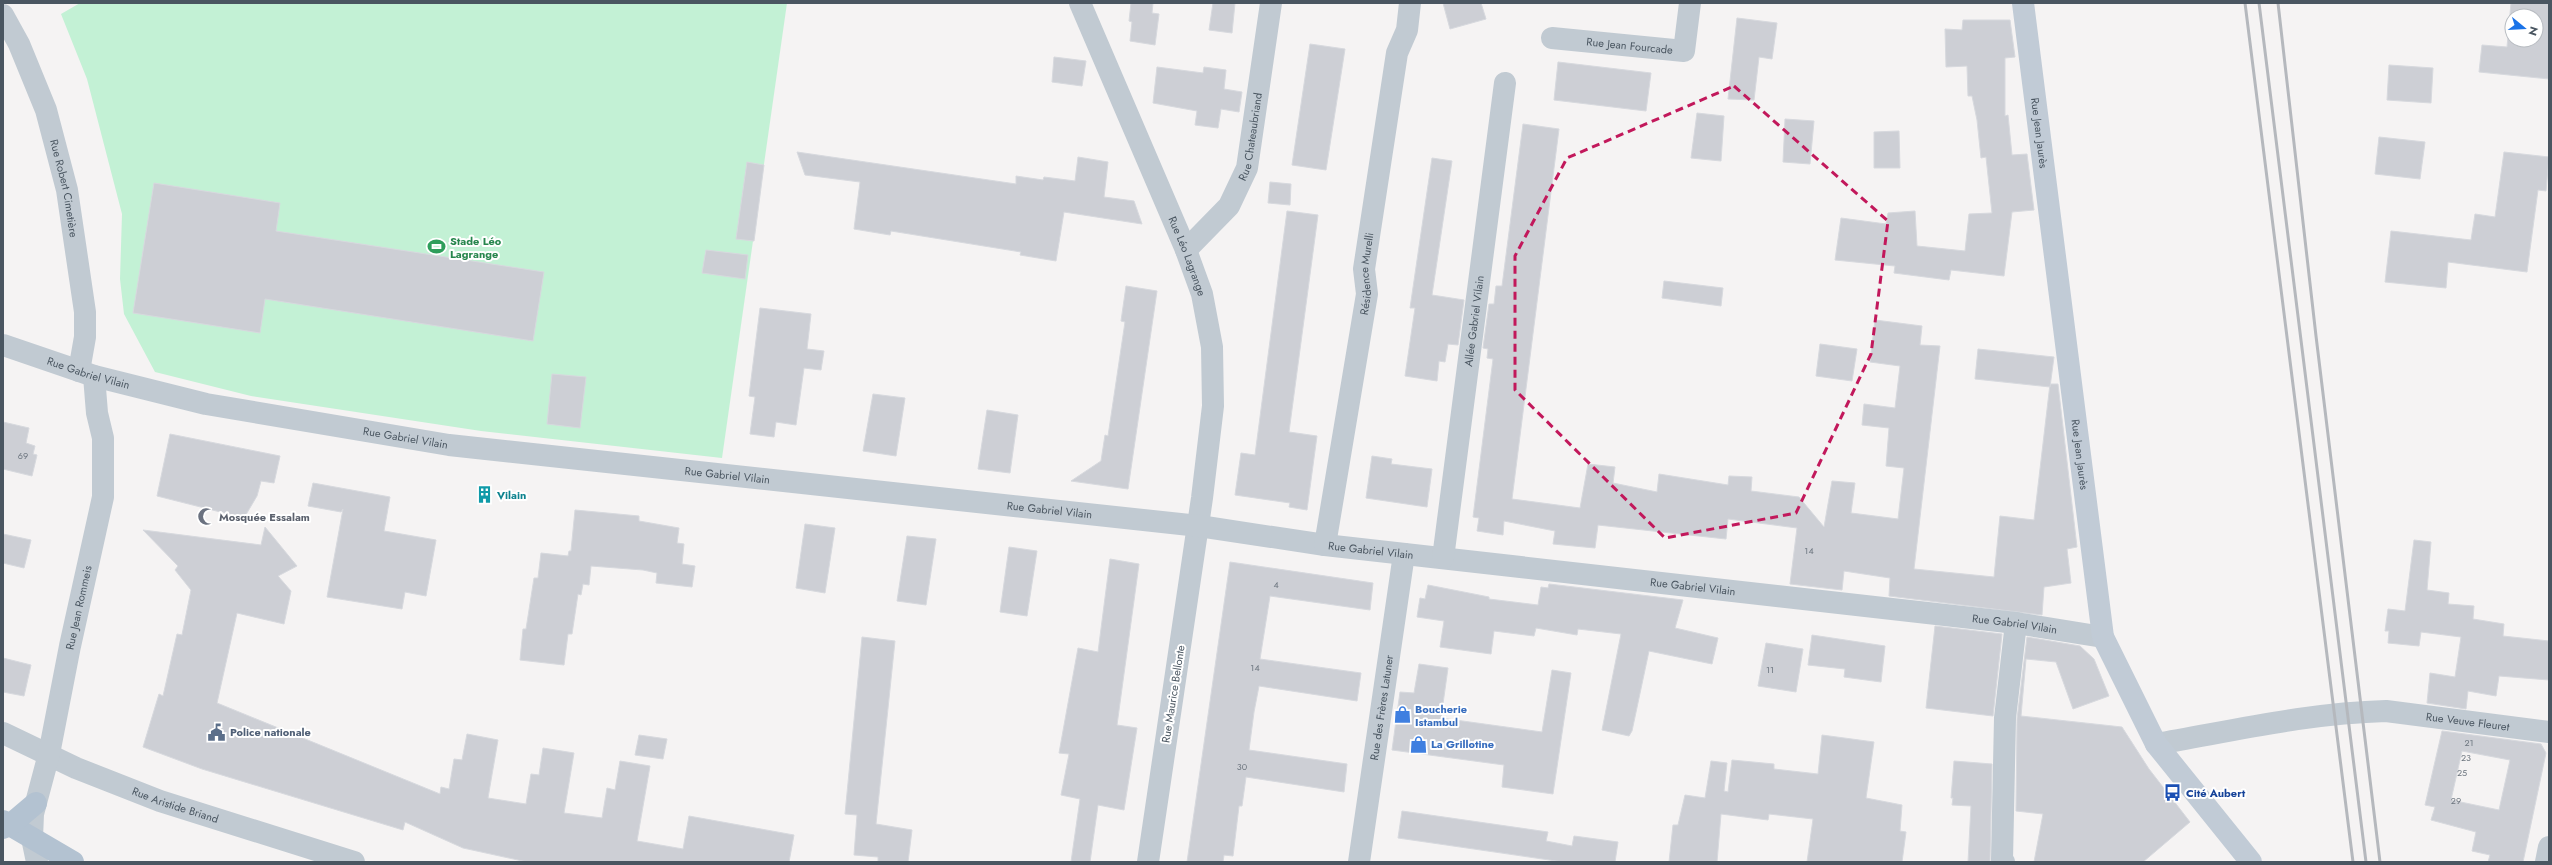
<svg xmlns="http://www.w3.org/2000/svg" width="2552" height="865" viewBox="0 0 2552 865" font-family="Jost,sans-serif">
  <rect width="100%" height="100%" fill="#f5f3f3"/>
  <!-- green -->
  <polygon fill="#c3f1d5" points="80,3 787,3 722,458 481,431 251,396 155,372 124,314 120,279 122,214 87,79 61,14"/>
  <!-- building -->
  <g fill="#cdcfd5" stroke="#d7d9de" fill-rule="evenodd">
    <polygon points="1131,3 1153,3 1152,13 1159,14 1155,45 1130,41 1132,22 1129,21"/>
    <polygon points="1213,3 1235,3 1232,33 1209,30"/>
    <polygon points="1443,3 1481,3 1486,19 1450,29"/>
    <path d="M 2511,3 L 2549,3 L 2549,79 L 2479,72 L 2482,45 L 2507,47 ZM 2512,16 L 2536,16 L 2536,40 L 2512,40 Z"/>
    <polygon points="1737,18 1777,23 1772,59 1759,57 1754,100 1728,99"/>
    <polygon points="1963,20 2010,20 2015,57 2005,58 2005,116 2008,115 2012,155 2027,154 2034,210 2012,212 2004,276 1951,270 1949,280 1894,273 1895,266 1835,260 1841,218 1886,224 1888,213 1915,211 1917,246 1965,251 1969,214 1992,213 1986,157 1981,158 1977,120 1972,96 1968,96 1967,66 1946,67 1945,29 1962,30"/>
    <polygon points="1310,44 1345,49 1326,170 1292,165"/>
    <polygon points="1054,57 1086,61 1082,86 1052,82"/>
    <polygon points="1558,62 1651,73 1646,111 1554,100"/>
    <polygon points="2389,65 2433,68 2431,103 2387,100"/>
    <polygon points="1157,67 1203,73 1204,67 1226,70 1224,89 1242,92 1239,112 1221,109 1218,128 1195,125 1197,111 1153,103"/>
    <polygon points="1697,113 1724,116 1721,161 1691,158"/>
    <polygon points="1785,119 1814,121 1810,164 1783,162"/>
    <polygon points="1523,124 1559,129 1512,499 1580,508 1588,464 1615,467 1613,483 1657,492 1659,474 1728,485 1729,476 1752,477 1751,491 1799,497 1824,527 1832,481 1855,483 1851,513 1898,519 1904,468 1886,466 1889,428 1862,425 1864,404 1895,408 1900,366 1870,362 1875,320 1922,326 1920,345 1940,346 1914,569 1994,577 2000,516 2034,520 2050,384 2058,384 2077,547 2067,549 2071,583 2044,587 2042,615 1889,596 1890,578 1844,571 1842,590 1790,584 1797,528 1728,519 1726,539 1598,525 1595,548 1553,544 1555,531 1504,521 1503,535 1477,531 1479,518 1473,517 1493,359 1487,358 1488,349 1483,348 1489,304 1494,304 1496,286 1502,286"/>
    <polygon points="1899,131 1900,168 1874,168 1874,132"/>
    <polygon points="2379,137 2425,142 2420,179 2375,174"/>
    <polygon points="797,152 1016,184 1016,176 1043,180 1044,177 1075,181 1078,157 1108,162 1104,197 1134,201 1142,224 1064,212 1056,261 1020,255 1021,252 891,231 890,235 854,229 860,182 805,175"/>
    <polygon points="2504,152 2549,157 2546,191 2538,190 2527,272 2448,262 2446,288 2385,282 2391,231 2471,240 2475,214 2495,217"/>
    <polygon points="1432,158 1452,161 1432,295 1464,300 1458,345 1448,344 1445,362 1439,361 1437,381 1405,376 1415,308 1410,308"/>
    <polygon points="747,162 764,165 754,241 736,239"/>
    <polygon points="1270,182 1291,184 1290,205 1268,203"/>
    <polygon points="154,183 280,203 276,231 544,272 533,341 265,299 260,333 133,313"/>
    <polygon points="1287,211 1318,215 1289,432 1317,436 1307,510 1289,507 1290,503 1235,495 1241,453 1255,455"/>
    <polygon points="706,250 748,255 745,279 702,273"/>
    <polygon points="1664,281 1723,288 1721,306 1662,298"/>
    <polygon points="1126,286 1157,291 1128,489 1071,481 1101,461 1105,435 1108,436 1125,322 1121,321"/>
    <polygon points="760,308 811,314 807,349 824,351 821,370 804,368 796,425 776,422 774,437 750,434 755,397 749,396"/>
    <polygon points="1820,344 1857,349 1852,381 1816,376"/>
    <polygon points="1978,349 2054,357 2050,387 1975,379"/>
    <polygon points="552,374 586,377 580,428 547,424"/>
    <polygon points="873,394 905,398 896,456 863,451"/>
    <polygon points="987,410 1018,415 1010,473 978,469"/>
    <polygon points="3,422 29,428 26,443 35,446 33,454 37,455 32,476 3,469"/>
    <polygon points="170,434 280,456 274,483 261,481 257,496 244,518 157,496"/>
    <polygon points="1372,456 1392,459 1391,464 1432,469 1427,507 1366,498"/>
    <polygon points="313,483 390,497 384,531 436,540 426,596 405,592 402,609 327,597 343,509 341,512 308,506"/>
    <polygon points="575,510 639,516 639,521 679,528 677,543 684,544 682,564 695,566 692,587 656,583 657,573 643,570 591,566 589,585 583,584 581,595 578,594 572,634 568,634 564,665 520,660 523,629 526,629 534,578 538,578 541,553 568,556 569,551 571,551"/>
    <polygon points="805,524 835,528 825,593 796,588"/>
    <polygon points="265,527 297,566 278,576 291,591 284,624 237,613 217,703 440,794 441,787 449,789 454,759 462,760 467,734 498,740 488,798 526,804 531,774 539,775 543,748 574,753 564,813 602,818 607,788 615,790 620,761 650,766 637,841 683,849 689,816 794,835 789,862 527,862 463,848 405,822 403,830 202,769 143,747 159,694 163,696 177,634 182,635 191,590 175,570 178,566 143,530 261,545"/>
    <polygon points="3,534 31,540 24,568 3,563"/>
    <polygon points="907,536 936,539 926,605 897,601"/>
    <polygon points="2414,540 2431,542 2427,590 2449,593 2448,604 2474,606 2473,619 2504,624 2503,636 2549,641 2549,680 2499,676 2496,696 2468,691 2466,709 2427,703 2430,673 2455,677 2461,637 2421,632 2419,646 2388,643 2389,631 2385,631 2388,609 2405,611"/>
    <polygon points="1009,547 1037,551 1027,616 1000,612"/>
    <polygon points="1110,559 1139,564 1117,725 1137,728 1124,810 1098,805 1090,862 1071,862 1080,799 1061,795 1069,754 1059,753 1078,648 1098,652"/>
    <polygon points="1230,562 1373,583 1370,610 1270,596 1260,659 1361,673 1357,701 1259,686 1254,712 1249,750 1347,764 1344,792 1246,777 1242,806 1239,806 1233,856 1224,855 1223,862 1187,862"/>
    <polygon points="1549,584 1683,600 1675,628 1718,638 1712,664 1649,651 1632,731 1629,736 1602,730 1621,634 1578,629 1577,635 1536,628 1534,636 1494,631 1491,654 1440,647 1444,621 1417,617 1420,598 1425,599 1428,585 1489,597 1489,599 1538,605 1541,587 1548,588"/>
    <polygon points="1935,626 2002,634 1993,716 1926,708"/>
    <polygon points="1812,635 1885,646 1881,682 1844,677 1845,669 1808,665"/>
    <polygon points="862,637 895,641 876,824 912,830 908,862 878,862 878,857 854,855 857,815 845,814"/>
    <polygon points="2027,637 2080,646 2094,659 2109,696 2073,709 2056,662 2026,659 2021,716 2122,727 2149,769 2190,822 2143,862 2034,862 2043,814 2016,811 2017,719"/>
    <polygon points="1766,643 1803,649 1796,692 1758,686"/>
    <polygon points="3,658 31,665 24,696 3,692"/>
    <polygon points="1419,664 1448,668 1441,718 1542,732 1552,670 1571,673 1553,794 1502,787 1504,765 1392,750 1400,692 1414,693"/>
    <path d="M 2442,731 L 2541,744 L 2546,753 L 2523,862 L 2488,862 L 2490,855 L 2472,851 L 2476,832 L 2431,820 L 2435,807 L 2425,805 ZM 2462,751 L 2510,760 L 2499,810 L 2451,800 Z"/>
    <polygon points="639,735 667,739 663,759 635,755"/>
    <polygon points="1822,735 1874,742 1866,798 1902,805 1900,831 1906,832 1902,862 1807,862 1813,819 1769,814 1768,820 1721,814 1717,862 1669,862 1673,825 1678,825 1685,795 1705,798 1711,761 1727,763 1724,791 1728,792 1732,760 1774,764 1774,769 1818,774"/>
    <polygon points="1954,761 1992,764 1990,862 1968,862 1971,806 1952,805 1953,798 1951,798"/>
    <polygon points="1402,811 1548,832 1546,841 1572,846 1574,836 1618,842 1615,862 1563,862 1398,838"/>
  </g>
  <g fill="none" stroke-linecap="round" stroke-linejoin="round">
    <!-- minor -->
    <g stroke="#c1cad2" stroke-width="22">
      <path id="s1" d="M 1080,3 L 1186,250 L 1202,294 L 1212,347 L 1213,406 L 1202,498 L 1148,862"/>
      <path id="s2" d="M 3,15 L 19,44 L 46,110 L 67,190 L 85,312 L 85,337 L 79,371"/>
      <path id="s3" d="M 1552,38 L 1684,51 L 1690,3"/>
      <path id="s4" d="M 1186,250 L 1229,206 L 1247,168 L 1271,3"/>
      <path id="s5" d="M 3,345 L 94,376 L 206,404 L 449,445 L 1199,526 L 1325,545 L 2016,623 L 2103,637"/>
      <path id="s6" d="M 1325,545 L 1367,294 L 1364,269 L 1397,53 L 1407,30 L 1410,3"/>
      <path id="s7" d="M 1443,558 L 1505,83"/>
      <path id="s8" d="M 3,733 L 76,768 L 160,801 L 354,862"/>
      <path id="s9" d="M 37,862 L 32,838 L 33,814 L 49,754 L 70,646 L 103,497 L 103,438 L 97,413 L 94,376"/>
      <path id="s10" d="M 1359,862 L 1404,554"/>
      <polyline points="2004,862 2002,860 2005,718 2016,623"/>
      <polyline points="2546,862 2549,847"/>
    </g>
    <!-- tertiary -->
    <path stroke="#c1cad2" stroke-width="22" id="s11" d="M 2156,744 C 2232,731 2308,713 2386,711 L 2549,732"/>
    <!-- secondary -->
    <path stroke="#c1cbd6" stroke-width="22" id="s12" d="M 2023,3 L 2103,637 L 2156,744 L 2251,862"/>
    <!-- primary -->
    <g stroke="#b3c2d1" stroke-width="22">
      <polyline points="3,821 73,862"/>
      <polyline points="3,828 10,825 36,803"/>
    </g>
    <!-- rail -->
    <g stroke="#b5b8bd" stroke-width="3">
      <polyline points="2245,3 2353,862"/>
      <polyline points="2259,3 2366,862"/>
      <polyline points="2278,3 2316,336 2380,862"/>
    </g>
  </g>
  <!-- marked area -->
  <path fill="none" stroke="#c2185b" stroke-width="3" stroke-dasharray="8 5" stroke-linejoin="round" d="M 1734,86 L 1888,221 L 1871,354 L 1796,513 L 1665,538 L 1515,390 L 1515,256 L 1567,158 Z"/>
  <!-- icons -->
  <defs>
    <symbol id="stadium-bare" viewBox="-9 -9 18 18"><path d="M0-5a6.5 5 0 1 0 0 10a6.5 5 0 1 0 0-10ZM-3.5-1.8h7v3.6h-7Z" fill="#2e9e5b" stroke="#fff" stroke-width="2.5" paint-order="stroke"/></symbol>
    <symbol id="building-bare" viewBox="-9 -9 18 18"><path d="M-4-6H4V6H1V3H-1V6H-4ZM-2.5-4.3h1.7v1.8h-1.7ZM.8-4.3h1.7v1.8H.8ZM-2.5-1h1.7V.8h-1.7ZM.8-1h1.7V.8H.8Z" fill="#0f9aa8" stroke="#fff" stroke-width="2.5" paint-order="stroke"/></symbol>
    <symbol id="mosque-bare" viewBox="-9 -9 18 18"><path d="M3.5-4.9A6 6 0 1 0 3.5 4.9A5 5 0 1 1 3.5-4.9Z" fill="#6b7280" stroke="#fff" stroke-width="2.5" paint-order="stroke"/></symbol>
    <symbol id="shop-bare" viewBox="-9 -9 18 18"><path d="M-5-2.5h2.3a2.7 3.5 0 0 1 5.4 0H5L5.5 6h-11ZM-1.5-2.5h3a1.5 2.3 0 0 0-3 0Z" fill="#3f7fe0" stroke="#fff" stroke-width="2.5" paint-order="stroke"/></symbol>
    <symbol id="civic-bare" viewBox="-9 -9 18 18"><path d="M-.6-6.5H3V-4.5H.6V-3L4-1V1h2V6H-6V1h2V-1L-.6-3ZM-1.2 2.5V6h2.4V2.5Z" fill="#5c6f8a" stroke="#fff" stroke-width="2.5" paint-order="stroke"/></symbol>
    <symbol id="bus-bare" viewBox="-9 -9 18 18"><path d="M-5-6H5V4H4V6H2V4H-2V6H-4V4H-5ZM-3.5-4V0h7V-4ZM-3.5 1.2v1.5H-2V1.2ZM2 1.2v1.5H3.5V1.2Z" fill="#1a4fb4" stroke="#fff" stroke-width="2.5" paint-order="stroke"/></symbol>
  </defs>
  <g fill-rule="evenodd">
    <use href="#stadium-bare" x="424" y="234" width="25" height="25"/>
    <use href="#building-bare" x="472" y="482" width="25" height="25"/>
    <use href="#mosque-bare" x="194" y="504" width="25" height="25"/>
    <use href="#shop-bare" x="1390" y="702" width="25" height="25"/>
    <use href="#civic-bare" x="204" y="720" width="25" height="25"/>
    <use href="#shop-bare" x="1406" y="732" width="25" height="25"/>
    <use href="#bus-bare" x="2160" y="780" width="25" height="25"/>
  </g>
  <g text-anchor="middle" stroke-width="4" stroke-linejoin="round" paint-order="stroke">
    <!-- number labels -->
    <g font-size="9" fill="#6b747e">
      <text x="23" y="459">69</text>
      <text x="1809" y="554">14</text>
      <text x="1276" y="588">4</text>
      <text x="1255" y="671">14</text>
      <text x="1770" y="673">11</text>
      <text x="2469" y="746">21</text>
      <text x="2466" y="761">23</text>
      <text x="1242" y="770">30</text>
      <text x="2462" y="776">25</text>
      <text x="2456" y="804">29</text>
    </g>
    <!-- street labels -->
    <g font-size="11" fill="#4a5661" stroke="#fff">
      <text dy="4" stroke="none"><textPath href="#s3" startOffset="78">Rue Jean Fourcade</textPath></text>
      <text dy="4" stroke="none"><textPath href="#s12" startOffset="131">Rue Jean Jaurès</textPath></text>
      <text dy="4" stroke="none"><textPath href="#s4" startOffset="135">Rue Chateaubriand</textPath></text>
      <text dy="4" stroke="none"><textPath href="#s2" startOffset="185">Rue Robert Cimetière</textPath></text>
      <text dy="4" stroke="none"><textPath href="#s1" startOffset="275">Rue Léo Lagrange</textPath></text>
      <text dy="4" stroke="none"><textPath href="#s6" startOffset="275">Résidence Murelli</textPath></text>
      <text dy="4" stroke="none"><textPath href="#s7" startOffset="239">Allée Gabriel Vilain</textPath></text>
      <text dy="4" stroke="none"><textPath href="#s5" startOffset="90">Rue Gabriel Vilain</textPath></text>
      <text dy="4" stroke="none"><textPath href="#s5" startOffset="414">Rue Gabriel Vilain</textPath></text>
      <text dy="4" stroke="none"><textPath href="#s12" startOffset="455">Rue Jean Jaurès</textPath></text>
      <text dy="4" stroke="none"><textPath href="#s5" startOffset="738">Rue Gabriel Vilain</textPath></text>
      <text dy="4" stroke="none"><textPath href="#s5" startOffset="1062">Rue Gabriel Vilain</textPath></text>
      <text dy="4" stroke="none"><textPath href="#s5" startOffset="1386">Rue Gabriel Vilain</textPath></text>
      <text dy="4" stroke="none"><textPath href="#s5" startOffset="1710">Rue Gabriel Vilain</textPath></text>
      <text dy="4" stroke="none"><textPath href="#s9" startOffset="260">Rue Jean Rommeis</textPath></text>
      <text dy="4" stroke="none"><textPath href="#s5" startOffset="2034">Rue Gabriel Vilain</textPath></text>
      <text transform="translate(1173 694) rotate(-81)" y="4">Rue Maurice Bellonte</text>
      <text dy="4" stroke="none"><textPath href="#s10" startOffset="156">Rue des Frères Latuner</textPath></text>
      <text dy="4" stroke="none"><textPath href="#s11" startOffset="315">Rue Veuve Fleuret</textPath></text>
      <text dy="4" stroke="none"><textPath href="#s8" startOffset="187">Rue Aristide Briand</textPath></text>
    </g>
    <!-- leisure labels -->
    <g font-size="11" font-weight="bold" fill="#27864d" stroke="#fff" text-anchor="start">
      <text x="450" y="245">Stade Léo<tspan x="450" dy="13">Lagrange</tspan></text>
    </g>
    <!-- culture labels -->
    <g font-size="11" font-weight="bold" fill="#0d838f" stroke="#fff" text-anchor="start">
      <text x="497" y="499">Vilain</text>
    </g>
    <!-- worship labels -->
    <g font-size="11" font-weight="bold" fill="#5b616d" stroke="#fff" text-anchor="start">
      <text x="219" y="521">Mosquée Essalam</text>
    </g>
    <!-- shop labels -->
    <g font-size="11" font-weight="bold" fill="#366cbe" stroke="#fff" text-anchor="start">
      <text x="1415" y="713">Boucherie<tspan x="1415" dy="13">Istambul</tspan></text>
      <text x="1431" y="748">La Grillotine</text>
    </g>
    <!-- service labels -->
    <g font-size="11" font-weight="bold" fill="#4e5e75" stroke="#fff" text-anchor="start">
      <text x="230" y="736">Police nationale</text>
    </g>
    <!-- transit labels -->
    <g font-size="11" font-weight="bold" fill="#164399" stroke="#fff" text-anchor="start">
      <text x="2186" y="797">Cité Aubert</text>
    </g>
  </g>
  <!-- border -->
  <rect width="2552" height="865" fill="none" stroke="#4a5661" stroke-width="8"/>
  <!-- north arrow -->
  <g transform="translate(2524 28) rotate(108)"><circle r="19" fill="#ffffff" stroke="#b7bbc0"/>
  <path d="M0-3L7 15L0 10L-7 15Z" fill="#1a73e8"/>
  <text y="-6" font-size="11" font-weight="bold" text-anchor="middle" fill="#4a5661">N</text>
  </g>
</svg>
